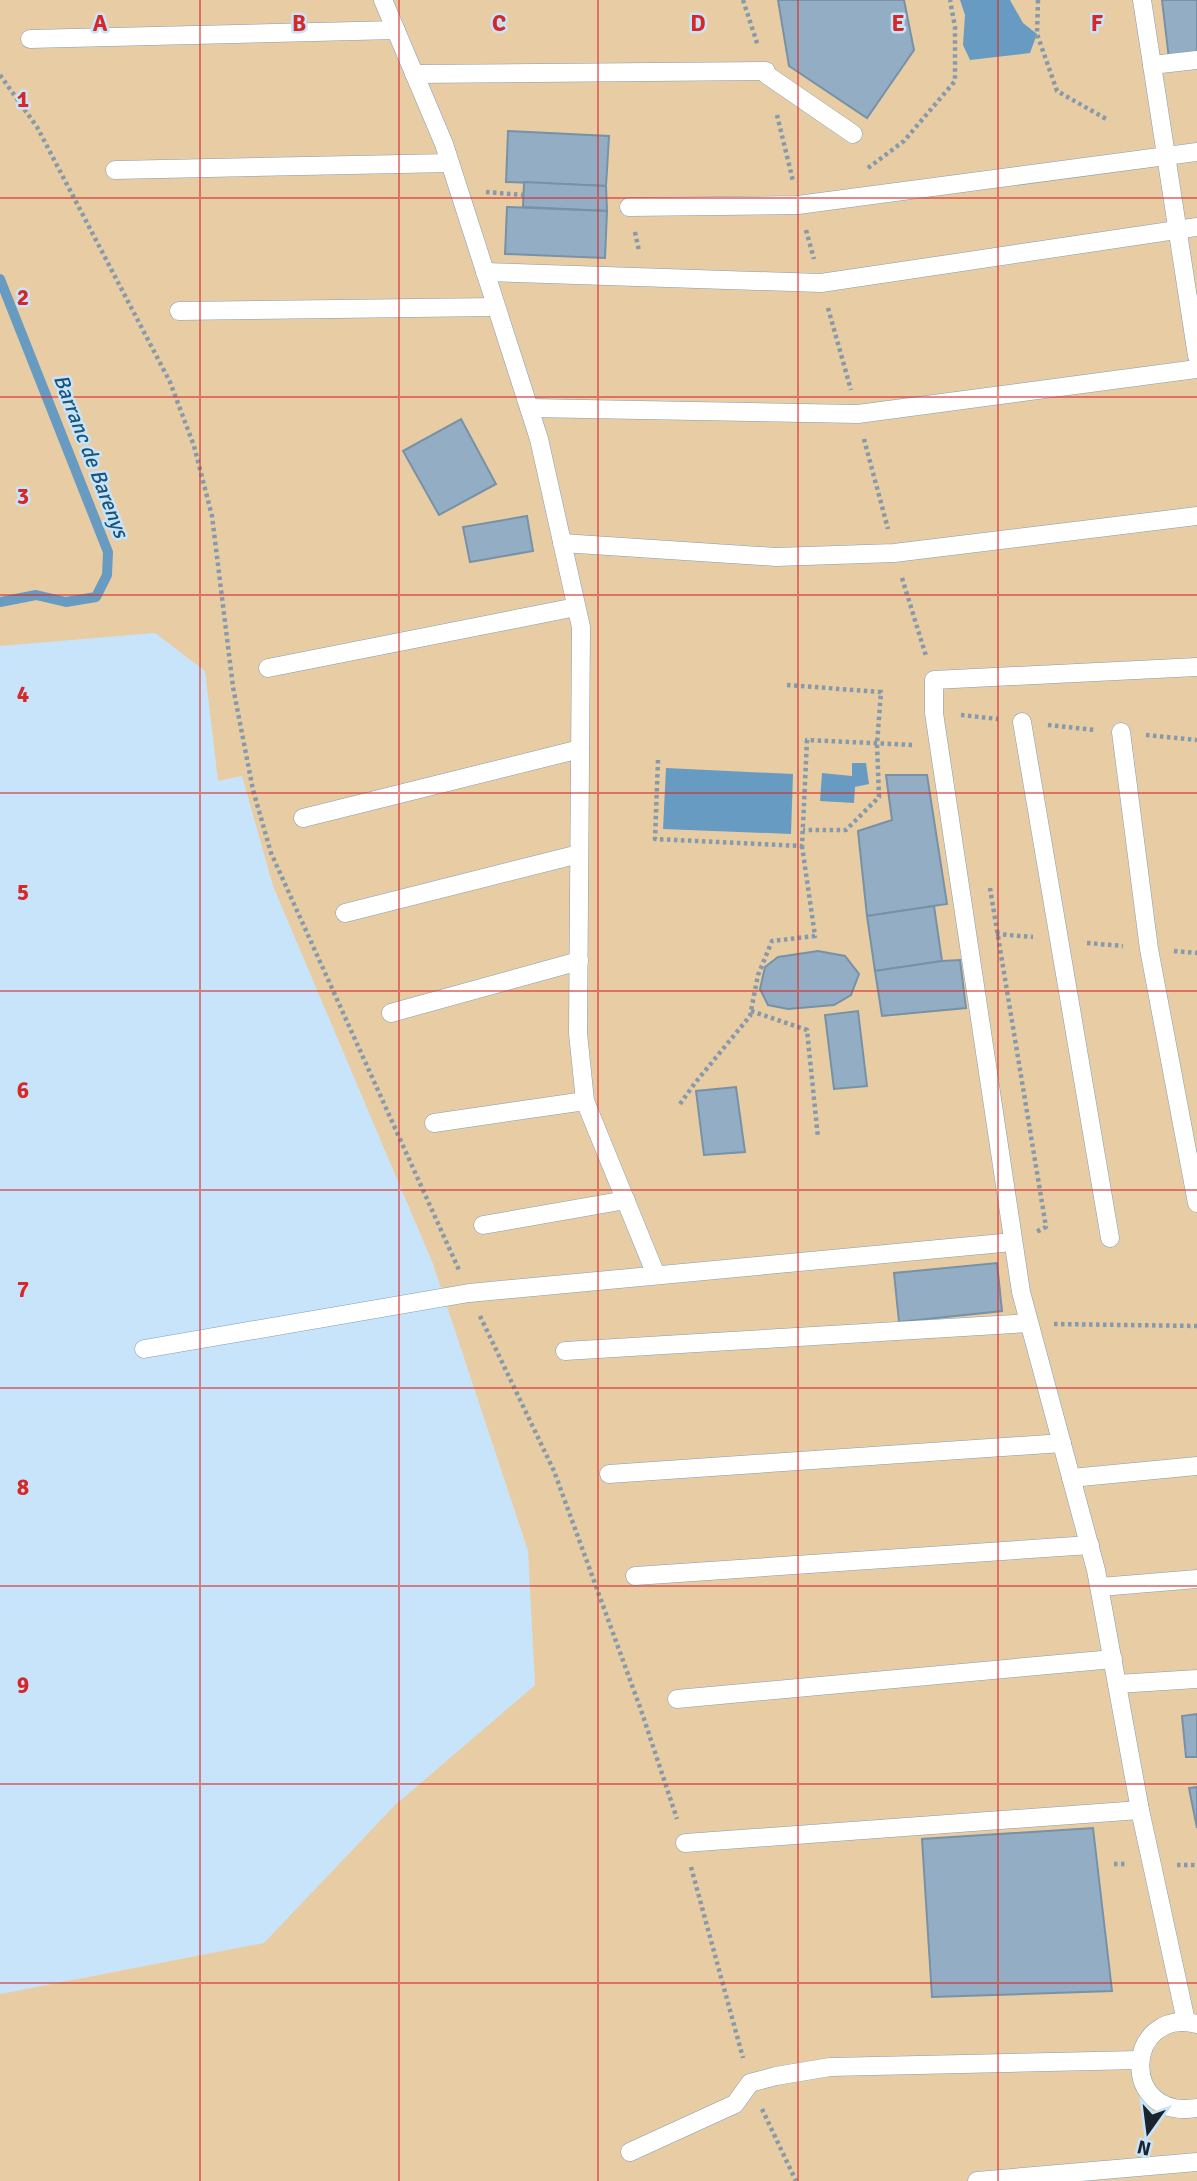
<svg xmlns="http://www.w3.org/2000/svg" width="1197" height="2181" viewBox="0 0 1197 2181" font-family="Signika,sans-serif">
  <rect width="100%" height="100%" fill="#c8e4fb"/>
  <!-- green -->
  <polygon fill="#e8cda4" points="0,0 1197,0 1197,2181 0,2181 0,1994 264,1943 394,1806 535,1685 528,1551 433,1264 273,886 242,776 218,781 205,671 155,633 0,646"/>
  <!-- water -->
  <g fill="#689bc2">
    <polygon points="960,0 1010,0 1023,23 1037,34 1030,53 970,60 963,45 965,15"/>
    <polygon points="852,763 866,763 869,784 855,787 854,803 820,801 822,773 852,776"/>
    <polygon points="666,768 793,774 791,834 663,829"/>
  </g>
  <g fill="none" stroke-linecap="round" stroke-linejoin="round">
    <!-- stream -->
    <polyline stroke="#689bc2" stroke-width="10" points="0,279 108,552 107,575 96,597 66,602 36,595 0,602"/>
  </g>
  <!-- building -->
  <g fill="#93aec4" stroke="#7791a6" stroke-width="2">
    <polygon points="778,0 904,0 914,50 867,118 789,66"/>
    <polygon points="1162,0 1197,0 1197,56 1169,59"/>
    <polygon points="508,131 609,136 606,186 506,182"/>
    <polygon points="524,182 606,186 607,211 523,207"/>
    <polygon points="507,207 607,211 605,258 505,254"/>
    <polygon points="461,419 496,484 439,515 403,451"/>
    <polygon points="527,516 533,551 470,562 463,527"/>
    <polygon points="886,775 927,775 947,904 867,916 858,831 892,820"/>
    <polygon points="934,906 942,961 875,971 867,916"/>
    <polygon points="818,951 845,956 859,974 851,995 834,1005 788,1009 768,1005 760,989 765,967 778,957"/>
    <polygon points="960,960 966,1008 882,1016 875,971 942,961"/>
    <polygon points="858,1011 867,1086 834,1089 825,1015"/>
    <polygon points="736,1087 745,1152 704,1155 696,1091"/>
    <polygon points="997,1263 1002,1311 899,1322 894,1273"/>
    <polygon points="1197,1714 1197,1757 1186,1757 1182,1716"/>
    <polygon points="1197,1787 1197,1828 1189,1788"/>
    <polygon points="1093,1828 1112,1991 932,1997 922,1839"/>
  </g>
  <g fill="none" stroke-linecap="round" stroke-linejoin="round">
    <defs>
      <g id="lane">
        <polyline points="383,0 444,144 539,439 581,627 578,1033 585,1101 656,1275"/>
        <polyline points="1142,0 1197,356"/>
        <polyline points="30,39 396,30"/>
        <polyline points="1152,65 1197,60"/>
        <polyline points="414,74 766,71"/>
        <polyline points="767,75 853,134"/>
        <polyline points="115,170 450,163"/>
        <polyline points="629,207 798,205 1197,152"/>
        <polyline points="485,272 821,283 1197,227"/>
        <polyline points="179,311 496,307"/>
        <polyline points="529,408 858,414 1197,369"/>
        <polyline points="562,543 776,557 894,553 1197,516"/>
        <polyline points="268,668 576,607"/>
        <polyline points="1022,722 1110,1238"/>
        <polyline points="1121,732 1149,949 1197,1203"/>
        <polyline points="303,818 580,749"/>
        <polyline points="345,913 579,854"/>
        <polyline points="391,1013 579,961"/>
        <polyline points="434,1123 585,1101"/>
        <polyline points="483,1225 626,1200"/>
        <polyline points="144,1349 469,1293 1013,1242"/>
        <polyline points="565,1351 1029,1323"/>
        <polyline points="609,1474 1062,1443"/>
        <polyline points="1071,1478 1197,1466"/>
        <polyline points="635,1576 1090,1545"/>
        <polyline points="1100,1587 1197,1579"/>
        <polyline points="1117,1684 1197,1679"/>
        <polyline points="677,1699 1113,1659"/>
        <polyline points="685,1843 1140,1810"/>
        <polyline points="1186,2021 1140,1810 1096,1570 1021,1292 934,713 934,680 1197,667"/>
        <path d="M 1197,2024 C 1125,2006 1118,2121 1197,2108"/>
        <polyline points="630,2152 735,2104 750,2083 776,2076 830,2067 1139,2060"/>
        <polyline points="977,2181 1197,2162"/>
      </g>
    </defs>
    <!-- lane casing -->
    <use href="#lane" stroke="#829db2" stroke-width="19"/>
    <!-- path -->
    <g stroke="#859aab" stroke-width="4.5" stroke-dasharray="3.5 3.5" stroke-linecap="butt">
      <polyline points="743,0 758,46"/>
      <polyline points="1038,0 1037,34 1057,91 1108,120"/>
      <polyline points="0,75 37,127 170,382 194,446 212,516 233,687 253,790 271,853 459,1270"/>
      <polyline points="777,115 793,181"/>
      <polyline points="868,168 904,141 955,81 955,27 950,0"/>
      <polyline points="486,192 523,195"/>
      <polyline points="806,230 814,259"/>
      <polyline points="635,232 639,251"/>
      <polyline points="828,308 851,390"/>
      <polyline points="864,439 888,529"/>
      <polyline points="902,578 926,656"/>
      <polyline points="787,685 881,692 877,744 879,797 846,830 803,830"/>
      <polyline points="961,715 998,719"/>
      <polyline points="1048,725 1095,730"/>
      <polyline points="1146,735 1197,740"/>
      <polyline points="658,760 655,839 802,846 807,740 914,745"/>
      <polyline points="990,888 1046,1227 1036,1232"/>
      <polyline points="996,934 1033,937"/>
      <polyline points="1087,943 1123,946"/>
      <polyline points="1174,951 1197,953"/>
      <polyline points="751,1011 807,1030 818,1138"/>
      <polyline points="680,1104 695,1083 750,1016 758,975 772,941 815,936 802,846"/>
      <polyline points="480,1316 554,1471 641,1710 677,1819"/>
      <polyline points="1054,1324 1197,1326"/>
      <polyline points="1114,1864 1127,1864"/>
      <polyline points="1177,1865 1197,1865"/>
      <polyline points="691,1867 743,2058"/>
      <polyline points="762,2109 796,2181"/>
    </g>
    <!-- lane -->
    <use href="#lane" stroke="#fff" stroke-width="18"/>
  </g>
  <!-- grid -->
  <path fill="none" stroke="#d62828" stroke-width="2" stroke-opacity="0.55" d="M 200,0 L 200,2181M 399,0 L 399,2181M 598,0 L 598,2181M 798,0 L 798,2181M 998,0 L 998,2181M 0,198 L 1197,198M 0,397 L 1197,397M 0,595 L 1197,595M 0,793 L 1197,793M 0,991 L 1197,991M 0,1190 L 1197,1190M 0,1388 L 1197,1388M 0,1586 L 1197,1586M 0,1784 L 1197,1784M 0,1983 L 1197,1983"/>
  <g text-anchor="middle" stroke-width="5" stroke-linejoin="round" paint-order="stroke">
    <!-- water labels -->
    <g font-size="21" font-style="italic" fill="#19547b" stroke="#c8e4fb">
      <text transform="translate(91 456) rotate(69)" y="7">Barranc de Barenys</text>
    </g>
  </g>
  <g font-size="23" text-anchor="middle" font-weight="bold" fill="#d62828" stroke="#c8e4fb" stroke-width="5" stroke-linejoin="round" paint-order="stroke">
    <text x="100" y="31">A</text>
    <text x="299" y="31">B</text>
    <text x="499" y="31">C</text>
    <text x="698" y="31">D</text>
    <text x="898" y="31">E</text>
    <text x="1097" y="31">F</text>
    <text x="23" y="107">1</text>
    <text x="23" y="305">2</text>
    <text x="23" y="504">3</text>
    <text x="23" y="702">4</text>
    <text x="23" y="900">5</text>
    <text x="23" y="1098">6</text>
    <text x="23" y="1297">7</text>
    <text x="23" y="1495">8</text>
    <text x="23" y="1693">9</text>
  </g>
  <!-- north arrow -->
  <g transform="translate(1148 2132) rotate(194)" stroke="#c8e4fb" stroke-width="5" paint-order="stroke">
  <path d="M0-5L12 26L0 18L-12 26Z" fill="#19242c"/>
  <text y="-10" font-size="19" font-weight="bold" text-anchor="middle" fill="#19242c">N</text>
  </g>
</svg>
